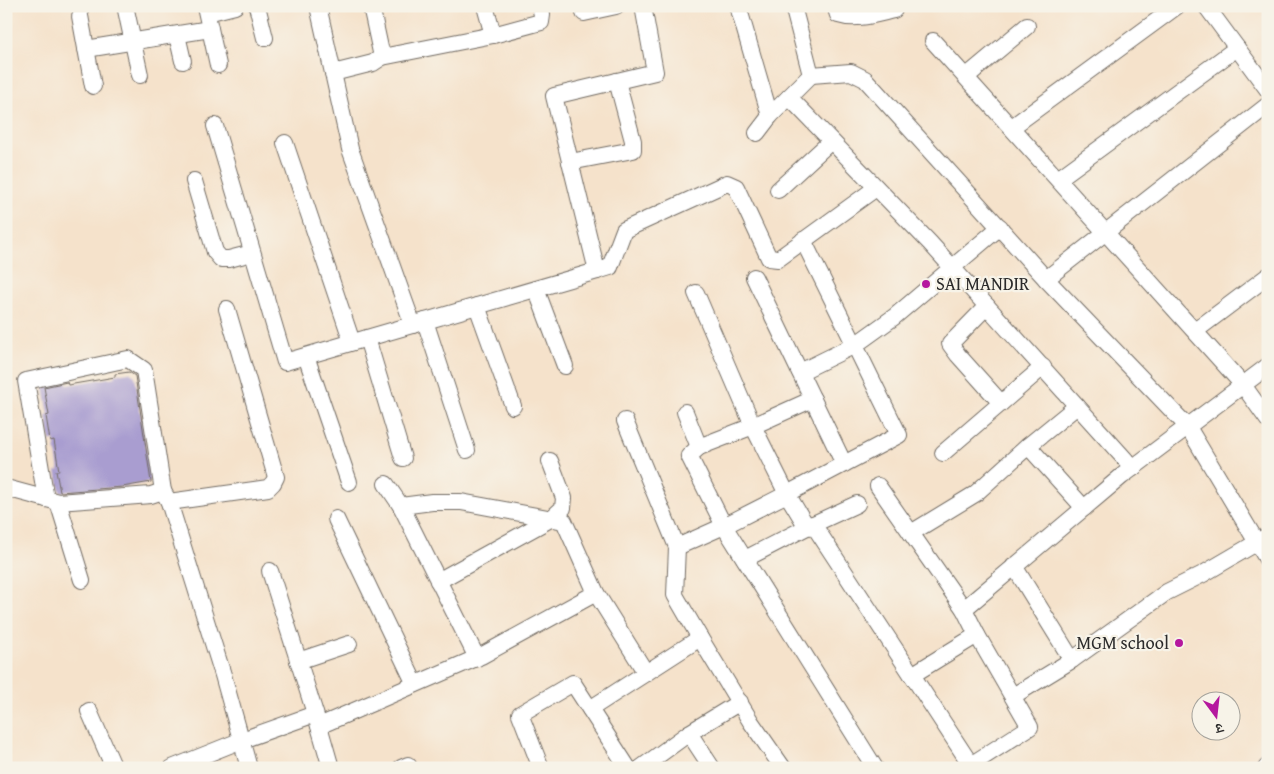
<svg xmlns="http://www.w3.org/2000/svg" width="1274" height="774" viewBox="0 0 1274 774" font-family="'Gentium Book Plus','Noto Serif Devanagari',serif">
  <rect width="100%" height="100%" fill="#f7f3e8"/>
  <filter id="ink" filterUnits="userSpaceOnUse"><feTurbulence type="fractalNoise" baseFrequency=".02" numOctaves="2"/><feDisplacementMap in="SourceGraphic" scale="10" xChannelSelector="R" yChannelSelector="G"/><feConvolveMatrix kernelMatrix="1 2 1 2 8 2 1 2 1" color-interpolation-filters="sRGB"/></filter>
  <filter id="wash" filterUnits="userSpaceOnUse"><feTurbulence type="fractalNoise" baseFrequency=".0096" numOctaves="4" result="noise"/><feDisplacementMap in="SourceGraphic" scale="20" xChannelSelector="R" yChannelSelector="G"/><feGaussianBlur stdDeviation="1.12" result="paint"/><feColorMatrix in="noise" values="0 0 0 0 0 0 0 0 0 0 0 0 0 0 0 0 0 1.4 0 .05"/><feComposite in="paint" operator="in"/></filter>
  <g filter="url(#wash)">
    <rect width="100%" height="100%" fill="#f5e2cb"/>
    <g id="blocks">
      <!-- building -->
      <polygon fill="#a99dd0" points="129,372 135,376 151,482 122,487 60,492 56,471 59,471 54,440 50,441 46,416 49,415 44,387 67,382 68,385 115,377 115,374"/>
    </g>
  </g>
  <g filter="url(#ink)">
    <use href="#blocks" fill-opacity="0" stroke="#726b63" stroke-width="1"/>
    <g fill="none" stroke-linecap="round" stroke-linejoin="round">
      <defs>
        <g id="minor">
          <polyline points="205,6 218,65"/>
          <polyline points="257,6 265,38"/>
          <polyline points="318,6 350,149 413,325"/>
          <polyline points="371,6 382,57"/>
          <polyline points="485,6 493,35"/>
          <polyline points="643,6 655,72 554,96 597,271 610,267 624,230 727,183 736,187 769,258 778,259 876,188"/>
          <polyline points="738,6 770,116 789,97"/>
          <polyline points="793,6 811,75 789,97 930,243 1133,468"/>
          <path d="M 835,6 L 838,15 C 856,21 876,14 894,10"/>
          <polyline points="1206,6 1268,90"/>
          <polyline points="126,10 140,75"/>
          <polyline points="207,13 235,6"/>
          <polyline points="584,13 616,6"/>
          <polyline points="80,16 93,86"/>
          <polyline points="177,35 183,61"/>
          <polyline points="933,41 1243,385 1268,420"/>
          <polyline points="86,49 210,29"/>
          <polyline points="333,73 373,63 382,57 493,35 541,22 542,15 540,6"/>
          <polyline points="811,75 851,72 865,79 1046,279 1268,105"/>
          <polyline points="966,77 1027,26"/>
          <polyline points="215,126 285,362 597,271"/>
          <polyline points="1012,127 1177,6"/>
          <polyline points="757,133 770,116"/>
          <polyline points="285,143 352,342"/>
          <polyline points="570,162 633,150 633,141 617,81"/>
          <polyline points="1058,179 1237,48"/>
          <polyline points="194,181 215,252 221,259 229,259 252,253"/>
          <polyline points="778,190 831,141"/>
          <polyline points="803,240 899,435 787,494 807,527 857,504"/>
          <polyline points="754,277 844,464"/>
          <polyline points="1046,279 1188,427 1268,561"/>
          <polyline points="536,289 565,366"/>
          <polyline points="696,293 753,426 787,494 724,526 689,456 699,447 753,426 813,399"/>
          <polyline points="477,306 513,406"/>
          <polyline points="987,306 950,344 958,355 1001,403"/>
          <polyline points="425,321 467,450"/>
          <polyline points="1195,331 1268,276"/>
          <polyline points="367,338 403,458"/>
          <polyline points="306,356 349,482"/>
          <polyline points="800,372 855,345 894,317 1000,227"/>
          <polyline points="685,412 699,447"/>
          <polyline points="625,421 677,547 724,526 875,768"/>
          <polyline points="1028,446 1077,406"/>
          <polyline points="943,453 1043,367"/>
          <polyline points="386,484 401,506"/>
          <polyline points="878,486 964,609 977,635 1030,727 966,768"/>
          <polyline points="6,488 58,502 151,495 163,491 169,502 223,675 249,768"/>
          <polyline points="46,499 26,381 128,359 144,370 163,491"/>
          <polyline points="58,502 82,580"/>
          <polyline points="169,502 268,488 273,483 276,477 227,309"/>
          <polyline points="336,519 415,684"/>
          <polyline points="813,524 971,765"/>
          <polyline points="911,533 975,494 1028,446 1084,508"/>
          <polyline points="677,547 675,595 700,638 751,722 783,768"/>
          <polyline points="745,559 807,527"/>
          <polyline points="1014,566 1072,660"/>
          <polyline points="270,571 319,726"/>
          <polyline points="438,581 552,518 563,508 564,498 550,461"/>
          <polyline points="964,609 1122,476 1268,366"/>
          <polyline points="477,658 401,506 432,502 461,502 564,521 596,593"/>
          <polyline points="298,661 349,644"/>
          <polyline points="912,675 977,635"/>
          <polyline points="1013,696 1072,660 1167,592 1203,574 1268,536"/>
          <polyline points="590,709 700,638"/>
          <polyline points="89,711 114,768"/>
          <polyline points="689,733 740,702"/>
          <polyline points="172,768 242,740 315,714"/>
          <polyline points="331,768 319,726 481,656 596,593 646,673"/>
          <polyline points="401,768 408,765"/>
          <polyline points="541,768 520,714 573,683 628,768"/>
          <polyline points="641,768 689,733 712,768"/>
          <polyline points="1266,768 1268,766"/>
        </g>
      </defs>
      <!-- minor casing -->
      <use href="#minor" stroke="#726b63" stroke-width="18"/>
      <!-- minor -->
      <use href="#minor" stroke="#fff" stroke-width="16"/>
    </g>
  </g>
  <!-- markers -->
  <g fill="#b5179e" stroke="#f7f3e8" stroke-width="2">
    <circle cx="926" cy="284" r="5"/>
    <circle cx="1179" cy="643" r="5"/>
  </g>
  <g text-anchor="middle" stroke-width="4.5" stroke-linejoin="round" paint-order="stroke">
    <!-- poi labels -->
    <g font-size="18" fill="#2b2b2b" stroke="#f7f3e8" text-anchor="start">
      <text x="936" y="290">SAI MANDIR</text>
      <text x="1169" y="649" text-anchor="end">MGM school</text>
    </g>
  </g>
  <!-- margin -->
  <rect width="1274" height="774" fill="none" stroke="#f7f3e8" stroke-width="25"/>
  <!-- north arrow -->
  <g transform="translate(1216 716) rotate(165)"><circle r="24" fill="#f7f3e8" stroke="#a5a39c"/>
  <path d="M0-4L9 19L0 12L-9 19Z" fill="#b5179e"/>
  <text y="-8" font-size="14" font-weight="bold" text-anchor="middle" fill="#2b2b2b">उ</text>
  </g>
</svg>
